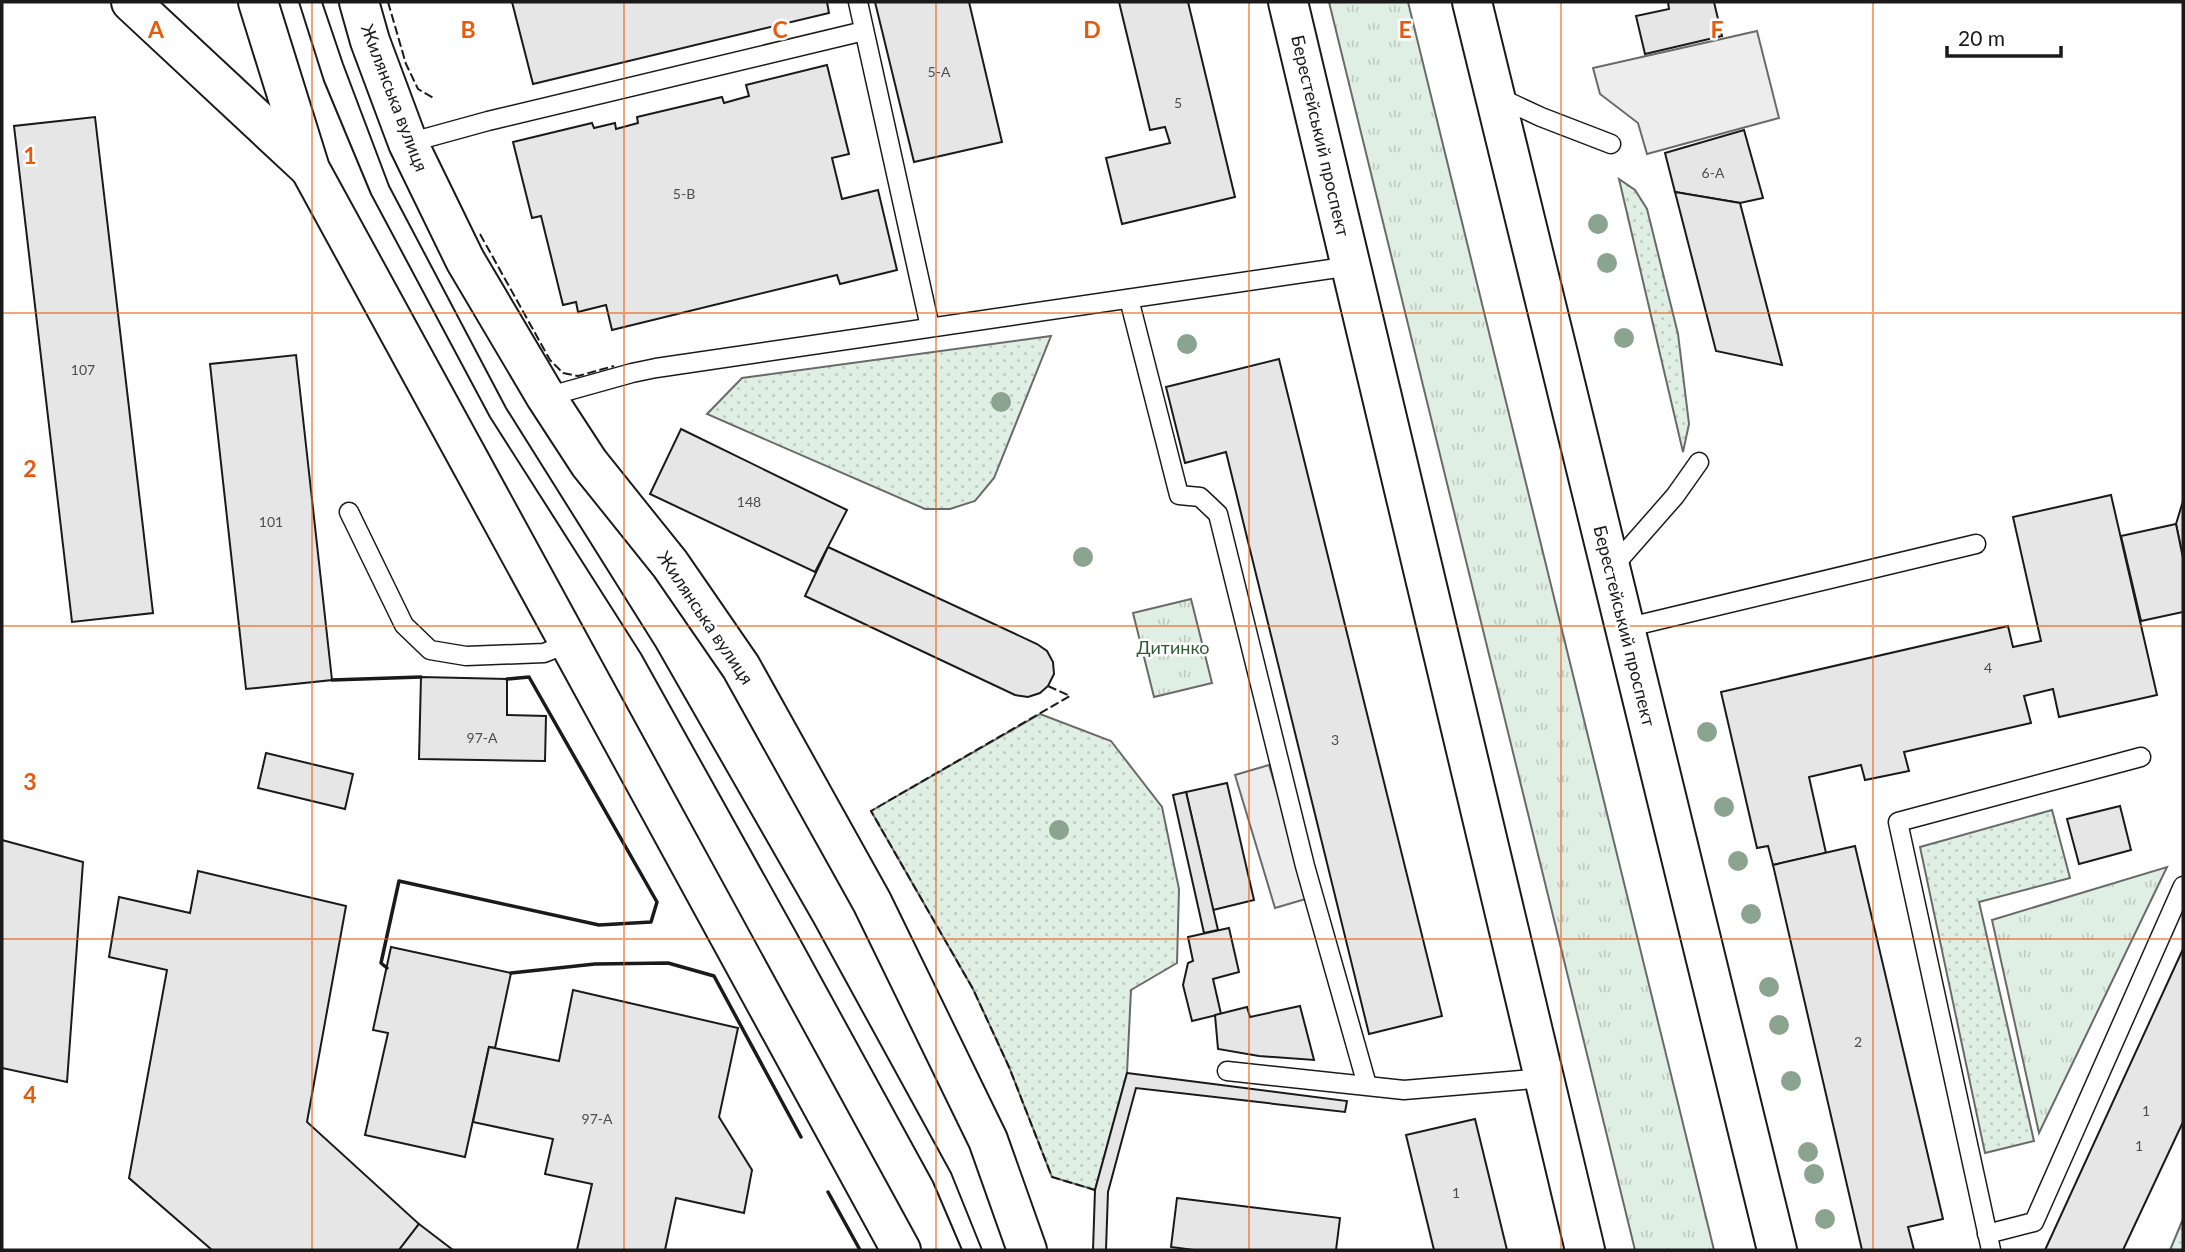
<svg xmlns="http://www.w3.org/2000/svg" width="2185" height="1252" viewBox="0 0 2185 1252" font-family="Lato,sans-serif">
  <defs>
    <pattern id="grass-dots" width="8" height="8" patternUnits="userSpaceOnUse" patternTransform="scale(1.75)"><rect width="8" height="8" fill="#e0efe3"/><path d="M2 2h.1M6 6h.1" fill="none" stroke="#c0ccc2" stroke-width="1.8" stroke-linecap="round"/></pattern>
    <pattern id="park-tufts" width="24" height="20" patternUnits="userSpaceOnUse" patternTransform="scale(1.75)"><rect width="24" height="20" fill="#e0efe3"/><path d="M3 7l-1-3M5 7V3M7 7l1-3M15 17l-1-3M17 17v-4M19 17l1-3" fill="none" stroke="#c0ccc2"/></pattern>
  </defs>
  <rect width="100%" height="100%" fill="#fff"/>
  <!-- grass -->
  <g fill="url(#grass-dots)" stroke="#6a6a6a" stroke-width="2">
    <polygon points="1619,179 1635,190 1647,209 1678,334 1689,424 1683,452"/>
    <polygon points="1051,336 994,478 975,501 950,509 925,509 707,414 742,378"/>
    <polygon points="1040,714 1111,741 1162,807 1179,889 1177,963 1131,990 1127,1073 1095,1190 1052,1177 1009,1067 973,989 871,811"/>
    <polygon points="2052,810 2070,878 1979,902 2034,1141 1985,1153 1920,847"/>
    <polygon points="2183,1219 2183,1250 2170,1250"/>
  </g>
  <!-- park -->
  <g fill="url(#park-tufts)" stroke="#6a6a6a" stroke-width="2">
    <polygon points="1329,2 1408,2 1714,1250 1635,1250"/>
    <polygon points="1191,599 1212,683 1154,697 1133,613"/>
    <polygon points="2167,867 2039,1133 1992,920"/>
  </g>
  <!-- parking -->
  <g fill="#ededed" stroke="#6a6a6a" stroke-width="2">
    <polygon points="1757,31 1779,118 1647,154 1638,123 1600,94 1593,68"/>
    <polygon points="1269,765 1309,898 1275,908 1235,775"/>
  </g>
  <!-- building -->
  <g fill="#e6e6e6" stroke="#1a1a1a" stroke-width="2">
    <polygon points="512,2 827,2 829,13 533,84"/>
    <polygon points="875,2 969,2 1002,142 914,162"/>
    <polygon points="1119,2 1188,2 1235,197 1122,224 1106,158 1170,143 1165,127 1150,130"/>
    <polygon points="1668,2 1714,2 1722,36 1645,54 1636,16 1669,9"/>
    <polygon points="827,65 849,154 832,158 842,199 878,190 897,270 840,284 837,275 612,330 606,305 578,312 576,302 563,305 541,216 532,218 513,142 592,123 594,128 615,123 616,129 638,123 637,117 722,97 724,103 749,96 746,85"/>
    <polygon points="95,117 153,613 72,622 14,126"/>
    <polygon points="1744,130 1763,198 1740,203 1675,192 1665,153"/>
    <polygon points="1675,192 1740,203 1782,365 1716,351"/>
    <polygon points="296,355 332,680 246,689 210,364"/>
    <polygon points="1279,359 1442,1016 1369,1034 1226,452 1185,463 1166,387"/>
    <polygon points="681,429 847,510 815,572 650,494"/>
    <polygon points="2111,495 2157,695 2059,717 2053,689 2024,696 2031,723 1904,752 1909,771 1865,780 1861,765 1809,777 1826,853 1773,865 1768,846 1757,848 1721,692 2008,626 2013,647 2041,641 2013,517"/>
    <polygon points="2183,501 2183,558 2176,524"/>
    <polygon points="2176,524 2183,558 2183,612 2141,621 2121,536"/>
    <polygon points="828,547 1037,644 1047,651 1053,662 1054,674 1048,686 1040,693 1028,697 1015,695 805,596"/>
    <polygon points="421,677 507,679 507,715 546,716 545,761 419,759"/>
    <polygon points="266,753 353,774 345,809 258,788"/>
    <polygon points="1227,783 1254,900 1213,910 1186,792"/>
    <polygon points="1186,792 1218,930 1204,933 1173,795"/>
    <polygon points="2120,806 2131,850 2079,864 2067,819"/>
    <polygon points="2,840 83,862 67,1082 2,1068"/>
    <polygon points="1855,846 1943,1219 1908,1227 1914,1250 1862,1250 1773,865"/>
    <polygon points="198,871 346,906 307,1122 419,1224 399,1250 212,1250 129,1178 167,970 109,957 119,897 190,913"/>
    <polygon points="1229,928 1239,972 1213,979 1221,1014 1192,1021 1183,985 1188,963 1193,961 1188,937"/>
    <polygon points="391,947 511,973 495,1048 489,1047 465,1157 365,1135 388,1033 373,1030"/>
    <polygon points="2183,949 2183,1122 2123,1250 2045,1250"/>
    <polygon points="573,990 738,1028 719,1117 752,1170 744,1213 676,1198 665,1250 577,1250 592,1184 545,1174 553,1139 473,1122 489,1047 559,1061"/>
    <polygon points="1300,1006 1314,1060 1259,1056 1218,1049 1215,1015 1247,1007 1250,1017"/>
    <polygon points="1127,1073 1347,1101 1345,1112 1136,1088 1108,1192 1106,1250 1093,1250 1095,1190"/>
    <polygon points="1475,1119 1507,1250 1434,1250 1406,1135"/>
    <polygon points="1177,1198 1340,1218 1336,1250 1194,1250 1171,1247"/>
    <polygon points="419,1224 453,1250 399,1250"/>
  </g>
  <g fill="none" stroke-linecap="round" stroke-linejoin="round">
    <defs>
      <g id="lane">
        <polyline points="858,2 930,327"/>
        <polyline points="1498,97 1541,117 1611,144"/>
        <polyline points="408,143 488,121 864,31"/>
        <polyline points="1129,299 1179,495 1200,497 1218,514 1305,866 1367,1085"/>
        <polyline points="546,397 632,373 656,368 1351,266"/>
        <polyline points="349,512 404,625 430,650 466,656 544,653 569,643"/>
        <polyline points="1610,570 1675,496 1699,462"/>
        <polyline points="1625,628 1976,544"/>
        <polyline points="1227,1071 1404,1090 1545,1078"/>
        <polyline points="1987,1234 2034,1222 2183,886"/>
        <polyline points="1991,1250 1898,822 2141,757"/>
      </g>
      <g id="primary">
        <polyline points="131,2 309,168"/>
        <polyline points="258,2 310,169 901,1250"/>
        <polyline points="359,2 370,41 408,143 465,260 546,397 589,463 670,564 741,667 872,902 988,1140 1027,1250"/>
        <polyline points="1288,2 1585,1250"/>
        <polyline points="1472,2 1777,1250"/>
      </g>
    </defs>
    <!-- lane casing -->
    <use href="#lane" stroke="#1a1a1a" stroke-width="21"/>
    <!-- primary casing -->
    <use href="#primary" stroke="#1a1a1a" stroke-width="42"/>
    <!-- lane -->
    <use href="#lane" stroke="#fff" stroke-width="18"/>
    <!-- primary -->
    <use href="#primary" stroke="#fff" stroke-width="38"/>
    <!-- tram -->
    <g stroke="#1a1a1a" stroke-width="2">
      <polyline points="299,2 324,81 371,194 490,417 641,654 796,932 933,1182 962,1250"/>
      <polyline points="322,2 343,64 389,186 506,408 656,647 814,923 951,1173 982,1250"/>
    </g>
    <!-- fence -->
    <g stroke="#1a1a1a" stroke-width="2" stroke-dasharray="9 3.5" stroke-linecap="butt">
      <polyline points="388,2 406,64 418,89 435,99"/>
      <polyline points="480,234 550,360 563,373 578,376 614,366"/>
      <polyline points="1048,686 1070,696 871,811 973,989 1009,1067 1052,1177 1095,1190"/>
    </g>
    <!-- wall -->
    <g stroke="#1a1a1a" stroke-width="3.5">
      <polyline points="332,680 421,677"/>
      <polyline points="387,968 381,963 399,881 599,925 651,922 657,902 529,677 507,679"/>
      <polyline points="511,973 595,964 668,963 714,976 801,1137"/>
      <polyline points="828,1192 860,1250"/>
    </g>
  </g>
  <!-- trees -->
  <g fill="#8aa48f">
    <circle cx="1598" cy="224" r="10"/>
    <circle cx="1607" cy="263" r="10"/>
    <circle cx="1624" cy="338" r="10"/>
    <circle cx="1187" cy="344" r="10"/>
    <circle cx="1001" cy="402" r="10"/>
    <circle cx="1083" cy="557" r="10"/>
    <circle cx="1707" cy="732" r="10"/>
    <circle cx="1724" cy="807" r="10"/>
    <circle cx="1059" cy="830" r="10"/>
    <circle cx="1738" cy="861" r="10"/>
    <circle cx="1751" cy="914" r="10"/>
    <circle cx="1769" cy="987" r="10"/>
    <circle cx="1779" cy="1025" r="10"/>
    <circle cx="1791" cy="1081" r="10"/>
    <circle cx="1808" cy="1152" r="10"/>
    <circle cx="1814" cy="1174" r="10"/>
    <circle cx="1825" cy="1219" r="10"/>
  </g>
  <!-- grid -->
  <path fill="none" stroke="#e8590c" stroke-width="2" stroke-opacity="0.55" d="M 312,2 L 312,1250M 624,2 L 624,1250M 936,2 L 936,1250M 1249,2 L 1249,1250M 1561,2 L 1561,1250M 1873,2 L 1873,1250M 2,313 L 2183,313M 2,626 L 2183,626M 2,939 L 2183,939"/>
  <g text-anchor="middle" stroke-width="5" stroke-linejoin="round" paint-order="stroke">
    <!-- number labels -->
    <g font-size="14" fill="#4d4d4d">
      <text x="939" y="77">5-А</text>
      <text x="1178" y="108">5</text>
      <text x="1713" y="178">6-А</text>
      <text x="684" y="199">5-В</text>
      <text x="83" y="375">107</text>
      <text x="749" y="507">148</text>
      <text x="271" y="527">101</text>
      <text x="1988" y="673">4</text>
      <text x="482" y="743">97-А</text>
      <text x="1335" y="745">3</text>
      <text x="1858" y="1047">2</text>
      <text x="2146" y="1116">1</text>
      <text x="597" y="1124">97-А</text>
      <text x="2139" y="1151">1</text>
      <text x="1456" y="1198">1</text>
    </g>
    <!-- street labels -->
    <g font-size="18" fill="#1a1a1a" stroke="#fff">
      <text transform="translate(394 98) rotate(69)" y="6">Жилянська вулиця</text>
      <text transform="translate(1320 136) rotate(77)" y="6">Берестейський проспект</text>
      <text transform="translate(705 618) rotate(56)" y="6">Жилянська вулиця</text>
      <text transform="translate(1624 626) rotate(76)" y="6">Берестейський проспект</text>
    </g>
    <!-- park labels -->
    <g font-size="18" fill="#2b5a34" stroke="#fff">
      <text x="1173" y="654">Дитинко</text>
    </g>
  </g>
  <g font-size="23" text-anchor="middle" font-weight="bold" fill="#e8590c" stroke="#fff" stroke-width="5" stroke-linejoin="round" paint-order="stroke">
    <text x="156" y="38">A</text>
    <text x="468" y="38">B</text>
    <text x="780" y="38">C</text>
    <text x="1092" y="38">D</text>
    <text x="1405" y="38">E</text>
    <text x="1717" y="38">F</text>
    <text x="30" y="164">1</text>
    <text x="30" y="477">2</text>
    <text x="30" y="790">3</text>
    <text x="30" y="1103">4</text>
  </g>
  <!-- border -->
  <rect width="2185" height="1252" fill="none" stroke="#1a1a1a" stroke-width="7"/>
  <!-- scale -->
  <path d="M1947 46v10h114v-10" fill="none" stroke="#1a1a1a" stroke-width="3.5"/>
  <text x="1958" y="46" font-size="21" fill="#1a1a1a" stroke="#ffffff" stroke-width="5" paint-order="stroke">20 m</text>
</svg>
